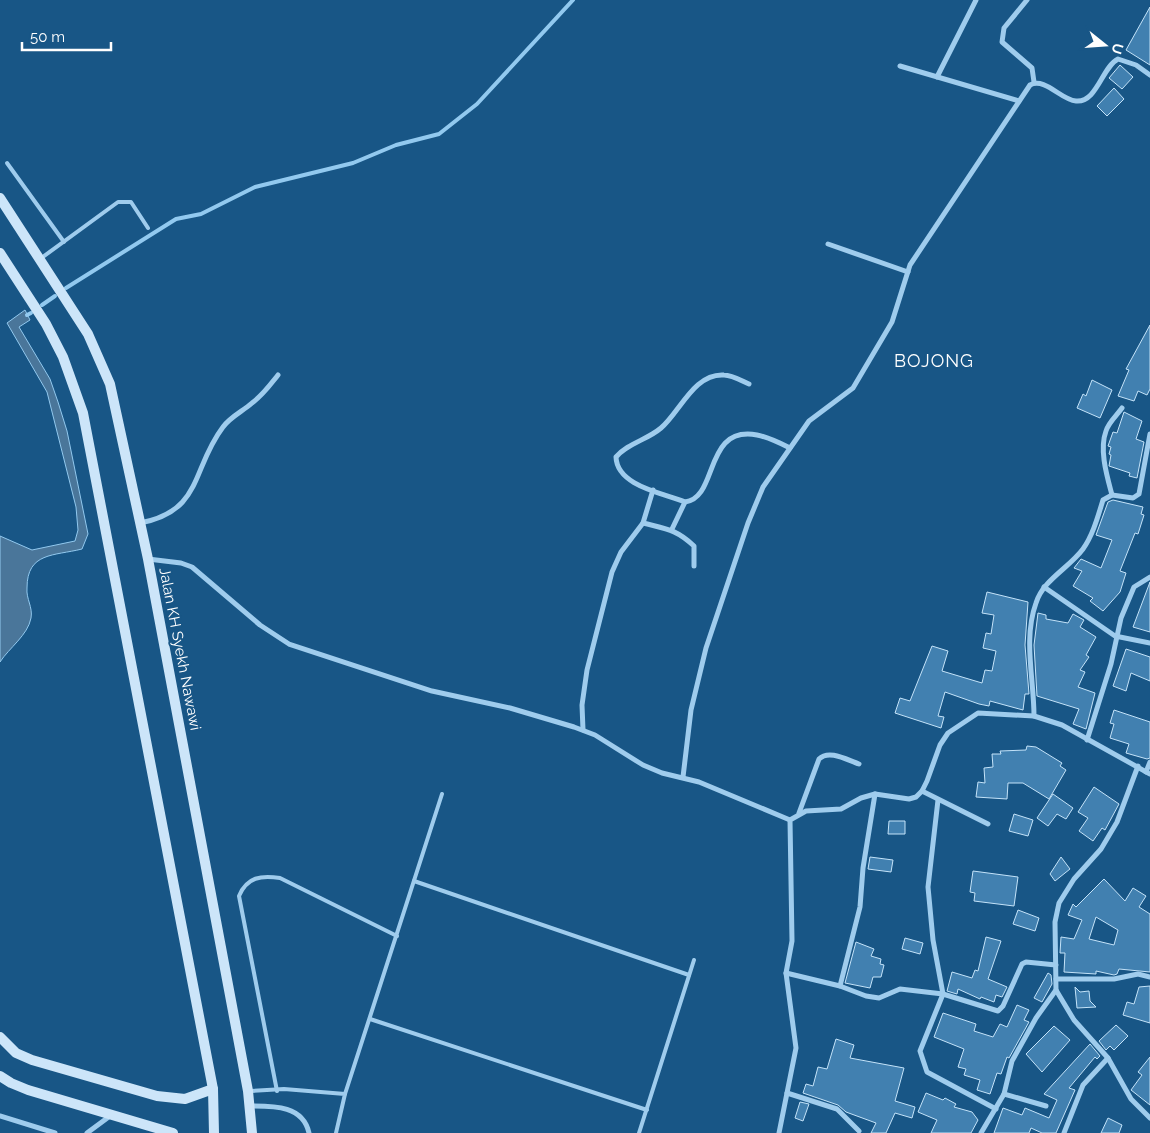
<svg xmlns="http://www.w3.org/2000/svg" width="1150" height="1133" viewBox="0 0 1150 1133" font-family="Raleway,sans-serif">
  <rect width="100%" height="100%" fill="#185686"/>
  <!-- water -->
  <path fill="#4a769a" stroke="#92c9ef" d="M 25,310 L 30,320 L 19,327 L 50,379 L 58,402 L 67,431 L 88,534 L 82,549 C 54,556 27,552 27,588 C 26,599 33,607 31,618 C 28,635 9,648 0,662 L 0,536 L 32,550 L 75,541 L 78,530 L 76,507 L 47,392 L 7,323 Z"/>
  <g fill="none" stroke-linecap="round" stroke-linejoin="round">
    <!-- stream -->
    <g stroke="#92c9ef" stroke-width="4">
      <polyline points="66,288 176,219 201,214 255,187 353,163 396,145 439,134 477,104 573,0"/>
      <polyline points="42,305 55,296"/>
      <polyline points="27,315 31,313"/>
    </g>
  </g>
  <!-- building -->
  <g fill="#4180b0" stroke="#c4e3f9" fill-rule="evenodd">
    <polygon points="1150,7 1150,65 1126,50"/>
    <polygon points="1120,65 1133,77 1122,89 1109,78"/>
    <polygon points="1114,88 1124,99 1107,116 1097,106"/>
    <polygon points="1150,325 1150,389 1147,395 1138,391 1134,401 1118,396 1129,370 1126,369"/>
    <polygon points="1092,380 1112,390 1100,418 1077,408 1083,394 1086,396"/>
    <polygon points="1124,412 1142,421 1136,439 1144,442 1137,478 1129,476 1130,473 1109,466 1111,455 1109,454 1111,447 1108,446 1113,432 1117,433"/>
    <polygon points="1113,500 1143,507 1141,514 1144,515 1138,534 1135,533 1120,571 1126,573 1120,592 1103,611 1090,601 1093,598 1073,586 1082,571 1074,568 1081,559 1101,568 1112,540 1096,535 1108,502"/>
    <polygon points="1150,582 1150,632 1133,627"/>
    <polygon points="987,592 1028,602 1025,645 1029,694 1025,694 1023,710 990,701 989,706 979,704 945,692 938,716 944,717 941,728 895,713 900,698 910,701 932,646 948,651 942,671 982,683 985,670 992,671 996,651 983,648 986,633 991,634 994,615 982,613"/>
    <polygon points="1038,613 1046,615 1046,619 1068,623 1073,614 1084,620 1080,627 1096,637 1086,655 1089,657 1080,670 1085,672 1078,687 1095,693 1086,729 1073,724 1079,709 1037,696 1034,645"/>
    <polygon points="1126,649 1150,657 1150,681 1131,673 1126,691 1113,686"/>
    <polygon points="1114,710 1150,722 1150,758 1147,759 1126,753 1129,744 1110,738 1114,724 1110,723"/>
    <polygon points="1027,746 1036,747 1062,763 1060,766 1066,770 1049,799 1023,783 1008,783 1007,799 976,797 978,782 985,783 984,768 993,767 992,754 1001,754 1000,751 1026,750"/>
    <polygon points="1094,787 1119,804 1105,830 1102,828 1093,841 1079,831 1088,818 1078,812"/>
    <polygon points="1053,794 1073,808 1066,819 1057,814 1048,826 1037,818"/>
    <polygon points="1014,814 1033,820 1028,836 1009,831"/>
    <polygon points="889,821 905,821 905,834 888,834"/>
    <polygon points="870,857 893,860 891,872 868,869"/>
    <polygon points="1061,857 1070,869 1055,881 1050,874"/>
    <polygon points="973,871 1018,877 1014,906 974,901 975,893 970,892"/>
    <path d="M 1104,879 L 1125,901 L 1133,888 L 1146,896 L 1139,907 L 1150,914 L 1150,972 L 1119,969 L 1117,974 L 1114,975 L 1096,971 L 1096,974 L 1064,972 L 1065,953 L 1060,953 L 1061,937 L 1074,939 L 1082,920 L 1068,915 L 1073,904 L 1076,907 ZM 1096,917 L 1118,930 L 1114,945 L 1089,939 Z"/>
    <polygon points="1018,910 1039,918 1035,931 1013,924"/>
    <polygon points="986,937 1001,941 988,979 1007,987 1002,997 996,995 994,1002 981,997 980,999 958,989 957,994 947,991 952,972 972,978 975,970 978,971"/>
    <polygon points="905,938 923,943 920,954 902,949"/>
    <polygon points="856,942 874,949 871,956 881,959 880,964 884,965 881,977 873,977 870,988 845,983"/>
    <polygon points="1048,973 1051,975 1052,984 1042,1002 1034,998"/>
    <polygon points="1150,986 1150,1023 1123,1015 1127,1002 1134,1004 1139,987"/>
    <polygon points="1075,987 1080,992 1089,991 1090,1001 1096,1007 1077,1008"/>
    <polygon points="1017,1005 1029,1010 1024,1020 1029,1022 1009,1058 1007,1057 1001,1074 997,1073 990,1094 977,1090 980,1080 964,1075 966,1069 958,1067 964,1049 934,1037 943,1013 976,1024 974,1031 993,1037 1000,1024 1007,1027"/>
    <polygon points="1116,1025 1128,1036 1114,1050 1110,1046 1106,1050 1099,1041"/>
    <polygon points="1054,1026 1070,1040 1042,1072 1026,1054"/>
    <polygon points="836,1039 854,1045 850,1058 904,1068 895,1101 915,1107 912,1118 895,1113 886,1133 871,1133 876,1123 846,1112 838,1105 803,1093 806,1084 813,1086 818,1067 827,1069"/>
    <polygon points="1090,1044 1100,1056 1097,1059 1095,1057 1069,1088 1075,1090 1056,1133 1042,1133 1031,1128 1029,1133 994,1133 1003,1108 1022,1115 1025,1108 1049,1118 1057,1100 1044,1094"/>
    <polygon points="1150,1057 1150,1105 1131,1090 1142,1075 1138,1072"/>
    <polygon points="926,1093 943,1100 945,1098 956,1104 954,1107 972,1112 978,1120 971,1133 931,1133 937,1120 918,1112"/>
    <polygon points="800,1102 809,1104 803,1121 795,1118"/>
    <polygon points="1108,1118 1122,1125 1119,1133 1101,1133"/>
  </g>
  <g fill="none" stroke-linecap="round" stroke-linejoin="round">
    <!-- lane -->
    <g stroke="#9fcced" stroke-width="4">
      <polyline points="7,163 64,242"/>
      <polyline points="40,259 118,202 131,202 148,228"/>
      <polyline points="414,881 689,975"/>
      <polyline points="370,1019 647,1110"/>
      <polyline points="250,1091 284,1089 345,1094 336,1133"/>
      <path d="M 277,1091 L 239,896 C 247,877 261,875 280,878 L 397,936"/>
      <polyline points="345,1094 442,794"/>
      <polyline points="639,1133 694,960"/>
    </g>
    <!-- street -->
    <g stroke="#9fcced" stroke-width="5">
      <polyline points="1027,0 1004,28 1002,42 1032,68 1034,82"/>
      <polyline points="900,66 1019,101"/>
      <polyline points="937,77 976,0"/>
      <polyline points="828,244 908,272"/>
      <path d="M 749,384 C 742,381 732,375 724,375 C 694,373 680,412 661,428 C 647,440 628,443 616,457 C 617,486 663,493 685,502 C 719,498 703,425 757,435 C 768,437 780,443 790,448"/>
      <path d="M 1112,495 C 1107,476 1099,450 1106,431 C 1108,423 1117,415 1122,408"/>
      <path d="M 140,523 C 203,511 191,469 223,427 C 230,417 243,411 252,403 C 263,395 270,385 278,375"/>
      <path d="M 643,523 C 666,529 676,529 694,546 L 694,566"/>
      <polyline points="672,529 685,502"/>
      <polyline points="148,559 181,563 192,567 260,625 289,644 432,691 510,708 574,727 595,735 643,765 662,773 699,782 790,820"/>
      <polyline points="1044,587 1115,636 1150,643"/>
      <path d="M 1034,716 C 1034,679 1023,639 1036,603 C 1043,580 1069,568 1083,549 C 1093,535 1098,516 1103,500 L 1112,495 L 1133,498 L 1139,494 L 1150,434"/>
      <polyline points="583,730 582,705 587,670 612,572 621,552 643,523 653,490"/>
      <polyline points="1087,740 1111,664 1121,618 1134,587 1150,577"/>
      <polyline points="1138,766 1117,822 1101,849 1074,879 1059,903 1055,922 1056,990 1074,1020 1108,1058 1131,1099 1150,1118"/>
      <polyline points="1146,772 1150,762"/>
      <path d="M 683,777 L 691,710 L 706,648 L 748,523 L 763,487 L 809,421 L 853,388 L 892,322 L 910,265 L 1030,85 C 1045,77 1061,100 1076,101 C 1097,103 1102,67 1118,59 L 1136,65 L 1150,75"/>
      <polyline points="922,791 988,824"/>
      <path d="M 799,813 L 819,759 C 829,749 847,760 859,764"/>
      <polyline points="786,973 840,986 860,907 863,868 875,794"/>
      <polyline points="1056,979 1114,979 1138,974 1150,977"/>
      <polyline points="840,986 866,996 879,998 900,989 943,994 933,940 928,887 938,800"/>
      <polyline points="787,1093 837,1109 859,1131"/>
      <polyline points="1004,1094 1046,1106"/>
      <path d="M 250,1106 C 273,1106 303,1105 309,1133"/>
      <polyline points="996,1109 927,1072 920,1051 943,994 998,1011 1003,1006 1022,964 1026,962 1056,965"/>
      <polyline points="0,1116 55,1133"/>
      <polyline points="87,1133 110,1116"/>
      <polyline points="779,1133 796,1048 786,973 792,941 790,820 806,811 841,809 861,798 875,794 909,799 916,797 922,791 927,781 940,745 948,733 978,713 1034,716 1062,725 1150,774"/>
      <polyline points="981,1133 1004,1094 1012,1061 1036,1018 1056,990"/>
      <polyline points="1064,1133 1083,1085 1108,1058"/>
    </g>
    <!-- secondary -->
    <g stroke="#cce5f9" stroke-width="10">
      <polyline points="0,198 88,334 110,384 148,559 248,1091 252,1133"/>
      <polyline points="0,253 46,324 63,357 83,413 213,1089 214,1133"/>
      <polyline points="0,1037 16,1053 32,1060 157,1096 185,1099 213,1089"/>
      <polyline points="0,1076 11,1083 28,1090 173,1133"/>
    </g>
  </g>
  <g text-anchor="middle" stroke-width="4" stroke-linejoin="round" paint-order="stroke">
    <!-- street labels -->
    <g font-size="15" fill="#fff" stroke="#185686">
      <text transform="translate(180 649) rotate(79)" y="5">Jalan KH Syekh Nawawi</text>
    </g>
    <!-- quarter labels -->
    <g font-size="18" letter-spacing="1" fill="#fff" stroke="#185686">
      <text x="934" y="367">BOJONG</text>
    </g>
  </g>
  <!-- north arrow -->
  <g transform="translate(1105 45) rotate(107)" stroke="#185686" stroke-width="4" paint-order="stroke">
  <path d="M0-4L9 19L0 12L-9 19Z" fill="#ffffff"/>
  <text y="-8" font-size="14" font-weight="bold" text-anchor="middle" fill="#ffffff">U</text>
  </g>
  <!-- scale -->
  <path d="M22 42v8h89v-8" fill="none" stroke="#ffffff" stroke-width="2.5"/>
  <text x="30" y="42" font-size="15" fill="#ffffff" stroke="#185686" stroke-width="4" paint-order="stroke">50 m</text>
</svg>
